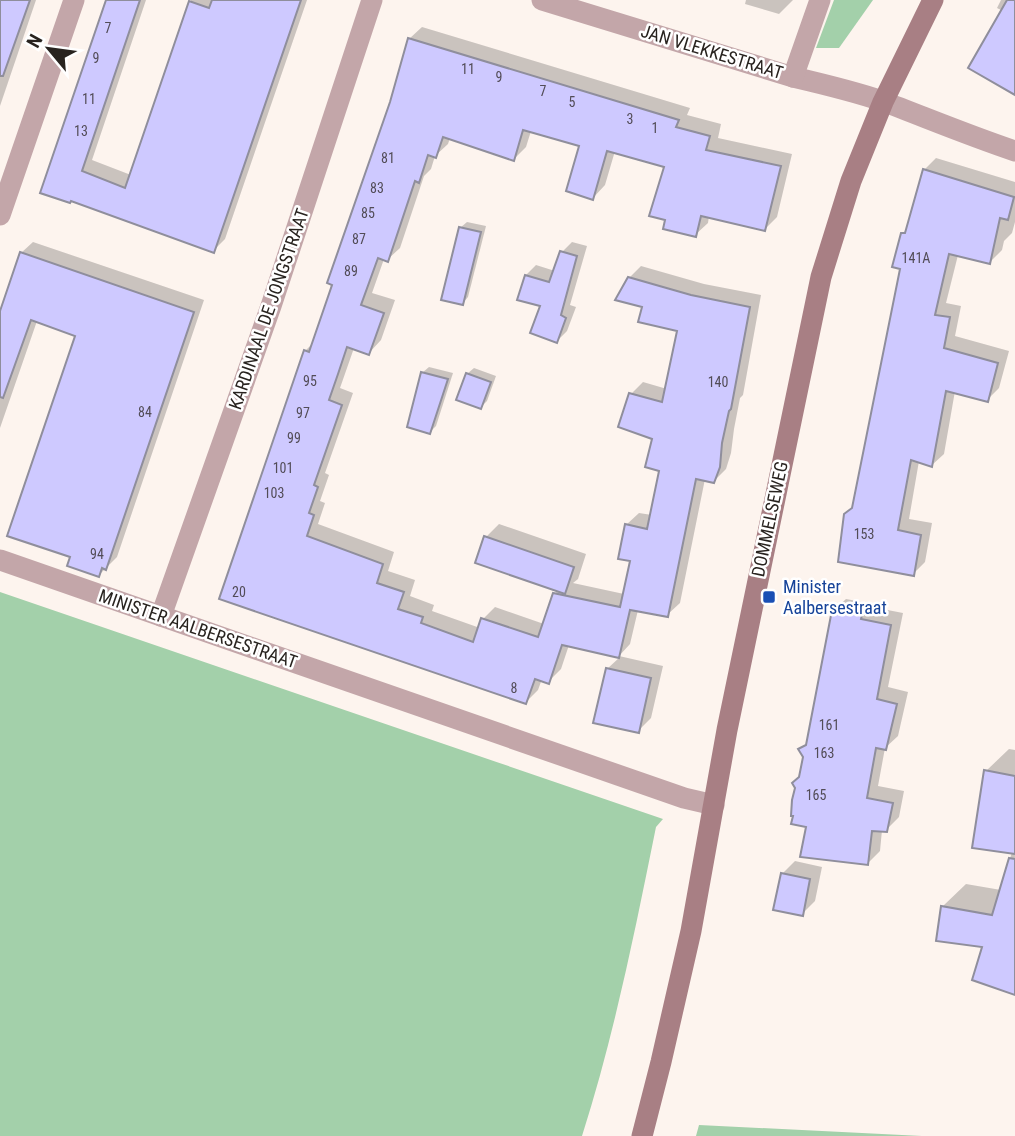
<svg xmlns="http://www.w3.org/2000/svg" width="1015" height="1136" viewBox="0 0 1015 1136" font-family="'Roboto Condensed',sans-serif">
  <rect width="100%" height="100%" fill="#fdf4ee"/>
  <!-- green -->
  <g fill="#a3d0aa">
    <polygon points="834,0 873,0 839,48 816,48"/>
    <path d="M 0,592 L 663,819 L 656,827 C 635,931 614,1036 582,1136 L 0,1136 Z"/>
    <polygon points="699,1125 922,1136 696,1136"/>
  </g>
  <!-- shadow -->
  <g fill="#0003">
    <polygon points="0,0 36,0 0,106"/>
    <polygon points="108,0 146,0 92,160 131,175 191,0 307,0 225,239 214,250 72,199"/>
    <polygon points="746,0 793,0 779,14 745,4"/>
    <polygon points="1001,0 1015,0 1015,86 1003,11 997,8"/>
    <polygon points="422,27 690,108 687,115 721,124 718,138 792,154 777,217 765,229 709,216 708,223 695,235 667,219 666,166 615,151 605,185 593,198 581,145 531,131 526,147 514,159 450,138 448,144 435,156 431,169 424,176 400,248 387,260 384,259 372,293 395,300 381,340 369,353 354,348 340,388 353,393 325,473 329,475 320,501 325,503 318,524 394,552 388,571 415,580 410,596 434,605 432,611 480,628 483,619 495,607 544,624 554,594 559,590 486,537 499,524 586,554 578,579 573,583 624,594 632,560 626,525 639,513 652,515 661,470 654,438 631,394 643,382 667,389 679,330 644,306 629,278 641,266 704,284 761,295 743,395 740,398 734,429 731,453 726,469 714,481 705,479 680,603 667,615 638,610 630,644 619,656 663,666 651,718 638,731 607,669 620,657 569,645 561,669 548,682 542,679 538,690 526,702 221,598 305,351 315,341 391,103 409,39"/>
    <polygon points="936,158 1015,182 1015,222 1012,233 1004,241 1002,250 990,262 958,255 946,303 961,306 955,336 1009,351 999,388 987,400 955,391 944,454 932,465 919,461 909,519 932,523 925,562 913,574 854,507 902,268 903,233 908,229 924,170"/>
    <polygon points="467,222 486,226 468,297 462,304 460,228"/>
    <polygon points="33,242 204,300 117,557 99,575 72,556 77,335 37,321 0,428 0,316 21,253"/>
    <polygon points="572,242 587,246 570,305 576,307 567,331 557,341 542,305 526,275 536,265 555,271 562,252"/>
    <polygon points="429,367 453,373 436,426 430,432 422,373"/>
    <polygon points="474,368 496,376 487,401 481,407 467,374"/>
    <polygon points="846,599 873,604 872,607 903,613 888,687 908,692 898,736 885,748 878,786 904,791 899,817 886,830 882,830 880,851 868,863 808,826 801,775 805,756 800,750 809,741 833,611"/>
    <polygon points="1009,749 1015,750 1015,993 984,946 938,939 943,906 966,884 1001,890 1012,852 986,771"/>
    <polygon points="795,861 822,867 815,901 802,914 782,874"/>
  </g>
  <!-- building -->
  <g fill="#cec9ff" stroke="#8f8e9c" stroke-width="2">
    <polygon points="0,0 30,0 3,76 0,76"/>
    <polygon points="106,0 140,0 82,171 125,188 189,1 209,8 212,0 301,0 214,253 71,201 70,203 40,193"/>
    <polygon points="1007,0 1015,0 1015,95 968,68"/>
    <polygon points="408,38 679,120 676,127 710,136 706,150 781,166 765,231 701,216 696,237 663,229 665,220 649,216 664,167 607,151 593,200 566,191 579,146 523,130 514,161 443,137 436,158 428,155 419,183 415,181 388,262 378,258 361,305 384,313 369,355 347,347 338,374 329,400 342,405 314,485 318,487 309,513 314,515 307,536 383,564 377,583 404,592 398,609 423,617 421,623 473,642 481,618 538,637 553,593 620,607 630,561 618,559 625,524 647,529 659,471 645,467 652,439 618,427 629,393 662,402 677,331 638,322 642,307 615,300 628,277 691,295 750,307 731,409 729,411 722,443 720,467 714,483 696,479 668,617 630,610 619,658 562,645 549,684 535,679 526,704 219,599 304,350 309,352 332,285 327,283 390,102"/>
    <polygon points="923,169 1014,197 1008,220 1000,218 990,264 949,254 935,315 950,317 944,348 998,363 988,402 946,391 932,467 911,460 898,530 921,535 914,576 838,562 844,514 852,508 900,269 892,267 901,233 905,233"/>
    <polygon points="459,227 481,232 463,305 441,300"/>
    <polygon points="560,251 577,256 561,315 566,318 557,343 530,333 540,306 517,300 525,275 549,282"/>
    <polygon points="20,252 194,312 106,570 102,568 99,577 67,566 70,557 7,536 75,336 31,320 3,398 0,397 0,311"/>
    <polygon points="421,372 448,379 430,434 407,427"/>
    <polygon points="466,373 491,382 481,409 456,400"/>
    <polygon points="484,536 574,567 565,594 475,563"/>
    <polygon points="832,610 862,615 861,619 891,625 877,699 897,704 886,750 876,748 867,798 893,803 887,832 872,831 868,865 800,857 806,827 791,824 793,816 791,816 792,800 795,788 792,783 799,777 803,757 798,749 806,745"/>
    <polygon points="606,668 651,678 639,733 593,723"/>
    <polygon points="984,770 1015,776 1015,854 972,848"/>
    <polygon points="1009,858 1015,859 1015,995 972,980 982,947 936,941 941,906 992,915"/>
    <polygon points="781,873 810,879 803,916 773,910"/>
  </g>
  <g fill="none" stroke-linecap="round" stroke-linejoin="round">
    <!-- street -->
    <g stroke="#c3a6a9" stroke-width="21">
      <path d="M 542,0 L 793,77 C 823,84 853,91 882,101 C 927,118 970,136 1015,151"/>
      <polyline points="793,77 820,0"/>
      <polyline points="0,215 74,0"/>
      <polyline points="0,560 684,798 714,805"/>
      <polyline points="161,616 271,306 372,0"/>
    </g>
    <!-- secondary -->
    <polyline stroke="#a87f84" stroke-width="21" points="642,1136 661,1062 691,931 727,730 821,277 851,181 883,102 933,0"/>
  </g>
  <!-- markers -->
  <rect fill="#1a4fb4" stroke="#fff" stroke-width="2.5" x="762" y="590" width="14" height="14" rx="3.5"/>
  <g text-anchor="middle" stroke-width="5" stroke-linejoin="round" paint-order="stroke">
    <!-- number labels -->
    <g font-size="14" fill="#524c57">
      <text x="108" y="33">7</text>
      <text x="96" y="63">9</text>
      <text x="468" y="74">11</text>
      <text x="499" y="82">9</text>
      <text x="543" y="96">7</text>
      <text x="89" y="104">11</text>
      <text x="572" y="107">5</text>
      <text x="630" y="124">3</text>
      <text x="655" y="133">1</text>
      <text x="81" y="136">13</text>
      <text x="388" y="163">81</text>
      <text x="377" y="193">83</text>
      <text x="368" y="218">85</text>
      <text x="359" y="244">87</text>
      <text x="916" y="263">141A</text>
      <text x="351" y="276">89</text>
      <text x="310" y="386">95</text>
      <text x="718" y="387">140</text>
      <text x="145" y="417">84</text>
      <text x="303" y="418">97</text>
      <text x="294" y="443">99</text>
      <text x="283" y="473">101</text>
      <text x="274" y="498">103</text>
      <text x="864" y="539">153</text>
      <text x="97" y="559">94</text>
      <text x="239" y="597">20</text>
      <text x="514" y="693">8</text>
      <text x="829" y="730">161</text>
      <text x="824" y="758">163</text>
      <text x="816" y="800">165</text>
    </g>
    <!-- street labels -->
    <g font-size="18" fill="#28231f" stroke="#fff">
      <text transform="translate(712 52) rotate(17)" y="6">JAN VLEKKESTRAAT</text>
      <text transform="translate(269 309) rotate(-71)" y="6">KARDINAAL DE JONGSTRAAT</text>
      <text transform="translate(770 519) rotate(-78)" y="6">DOMMELSEWEG</text>
      <text transform="translate(198 629) rotate(19)" y="6">MINISTER AALBERSESTRAAT</text>
    </g>
    <!-- transit labels -->
    <g font-size="18" fill="#164399" stroke="#fff" text-anchor="start">
      <text x="783" y="593">Minister<tspan x="783" dy="21">Aalbersestraat</tspan></text>
    </g>
  </g>
  <!-- north arrow -->
  <g transform="translate(49 49) rotate(299)" stroke="#ffffff" stroke-width="5" paint-order="stroke">
  <path d="M0-5L12 26L0 18L-12 26Z" fill="#28231f"/>
  <text y="-10" font-size="19" font-weight="bold" text-anchor="middle" fill="#28231f">N</text>
  </g>
</svg>
